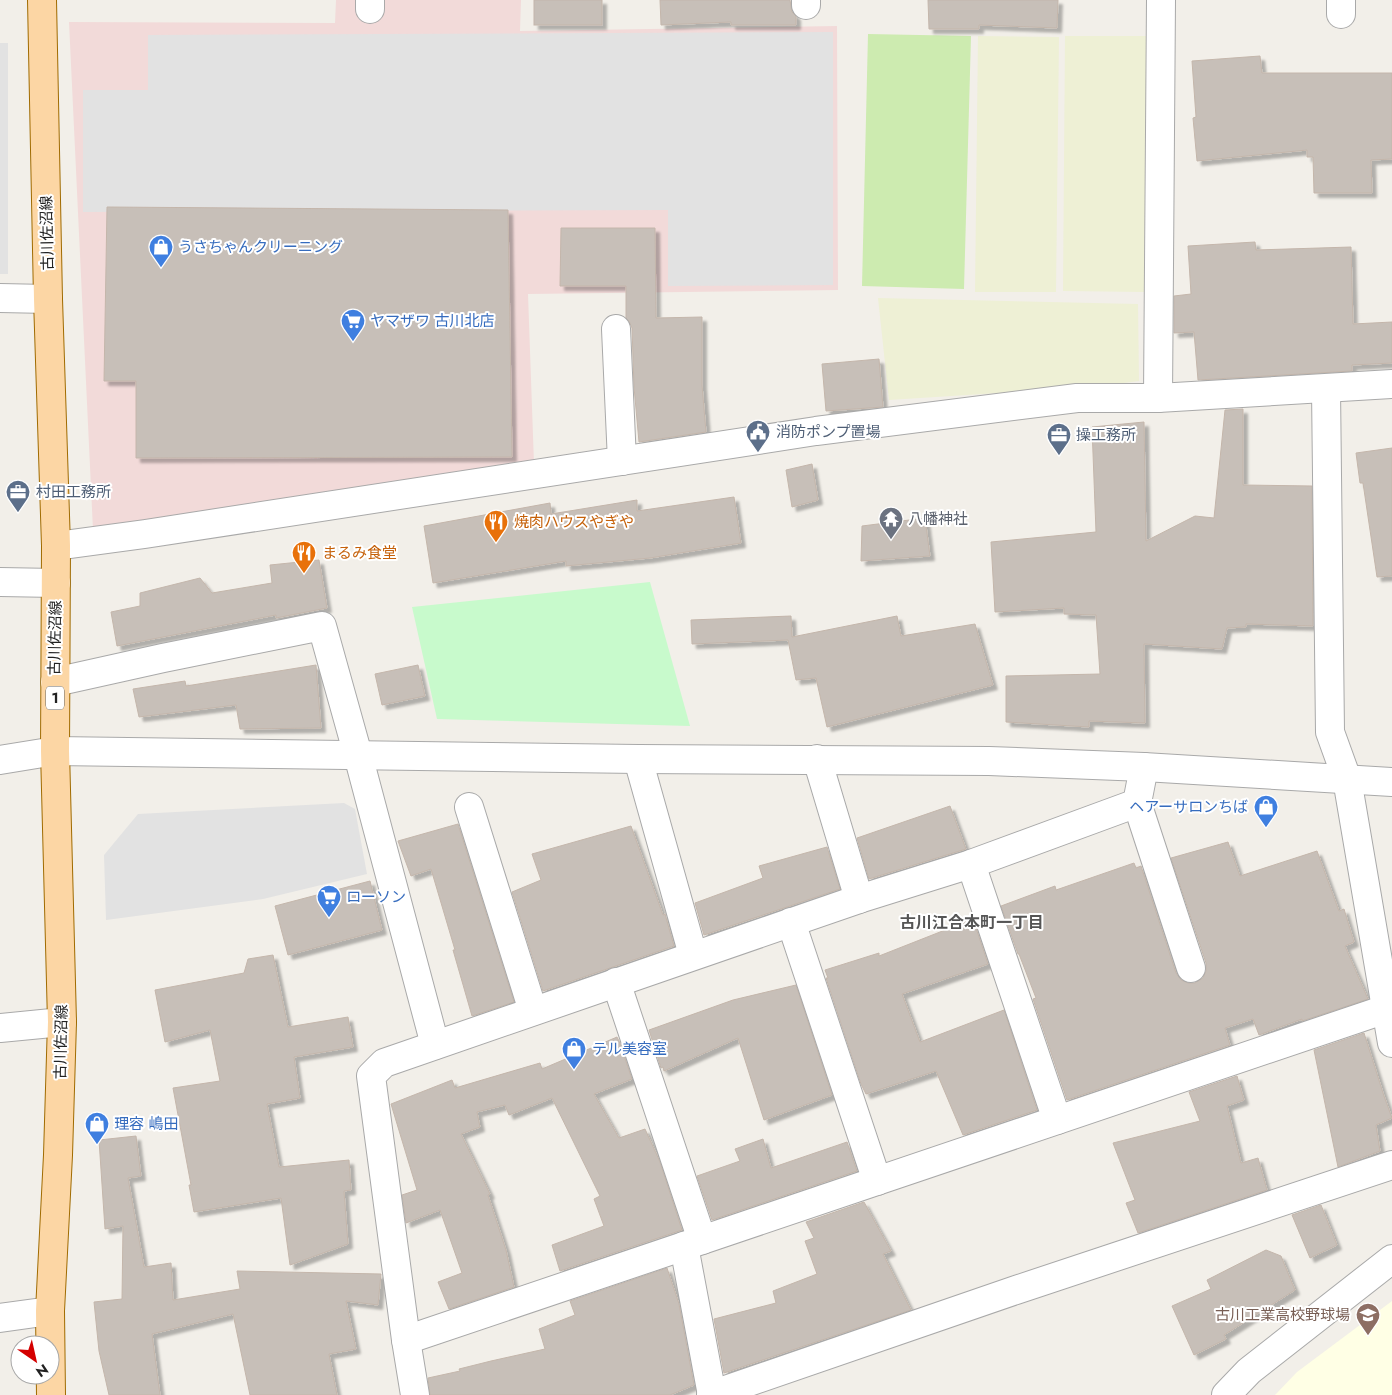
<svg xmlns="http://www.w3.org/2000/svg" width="1392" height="1395" viewBox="0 0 1392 1395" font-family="Jost,'Noto Sans JP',sans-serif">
  <defs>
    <filter id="shadow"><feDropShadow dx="4.5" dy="4.5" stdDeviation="1" flood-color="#0004"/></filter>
  </defs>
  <rect width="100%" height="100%" fill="#f2efe9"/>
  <!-- commercial -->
  <polygon fill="#f2dad9" points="336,0 521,0 520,31 837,26 838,290 528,294 534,464 93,530 69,22 335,23"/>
  <!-- education -->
  <polygon fill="#ffffe5" points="1392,1301 1392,1395 1275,1395 1297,1372"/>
  <!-- farmland -->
  <g fill="#eef0d5">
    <polygon points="978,36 1059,37 1056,292 975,292"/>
    <polygon points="1065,36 1147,36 1144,292 1063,291"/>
    <polygon points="878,298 1138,304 1139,381 1093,387 889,400"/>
  </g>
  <!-- grass -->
  <polygon fill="#cdebb0" points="868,34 971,36 964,289 862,286"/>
  <!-- park -->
  <polygon fill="#c8facc" points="650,582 690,726 437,719 412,607"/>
  <!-- parking -->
  <g fill="#e2e2e2">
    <polygon points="833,32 833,285 668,286 668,210 83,212 83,90 148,90 148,35"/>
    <rect x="0" y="43" width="8" height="231"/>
    <polygon points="344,803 355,809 367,874 263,899 106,920 104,855 138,814"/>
  </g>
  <!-- building -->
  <g fill="#c7bfb8" stroke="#c4b6ab" filter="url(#shadow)">
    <rect x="534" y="0" width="68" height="25"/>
    <polygon points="660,0 790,0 792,12 796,16 796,25 731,25 731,22 661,25"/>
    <polygon points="928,0 1058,0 1057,28 979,25 979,29 929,29"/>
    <polygon points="1260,56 1262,73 1392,73 1392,159 1371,160 1372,193 1314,193 1313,157 1307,157 1307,150 1197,161 1193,118 1196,117 1192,61"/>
    <polygon points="107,207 508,210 512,457 136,458 136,381 104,381"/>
    <polygon points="561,228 655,228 656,318 702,317 702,385 706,432 639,442 634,387 632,328 629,321 626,318 626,286 560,286"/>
    <polygon points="1255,242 1256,250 1351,247 1353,324 1392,322 1392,363 1352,365 1352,371 1198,380 1194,332 1174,333 1174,296 1191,294 1188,246"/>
    <polygon points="879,359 883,407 826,411 822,364"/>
    <polygon points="1243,409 1243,485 1312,486 1313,626 1246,624 1246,627 1227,628 1222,649 1144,644 1145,723 1089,721 1089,727 1006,722 1006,676 1100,674 1096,615 1064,614 1064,608 995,612 991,542 1096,532 1092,427 1144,422 1146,541 1195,516 1214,518 1225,410"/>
    <polygon points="1392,448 1392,576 1377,577 1363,483 1360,483 1356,453"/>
    <polygon points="812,464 818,500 792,507 786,470"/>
    <polygon points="734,497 741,543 650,558 566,566 566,561 433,583 424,526 550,503 551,514 637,500 637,511"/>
    <polygon points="925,518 930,556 861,561 862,526"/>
    <polygon points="319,560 327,608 276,618 276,615 117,646 111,612 140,606 140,593 200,578 212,593 272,583 270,565"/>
    <polygon points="791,616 792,637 897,616 901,636 975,624 993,685 827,727 816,678 796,680 788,640 692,644 691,620"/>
    <polygon points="316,665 321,728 240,729 236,705 139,717 133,689 185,681 186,686"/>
    <polygon points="418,665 425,696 382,705 375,674"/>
    <polygon points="950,806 966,849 869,879 857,838"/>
    <polygon points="458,824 514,1002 472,1016 453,950 455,950 431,869 411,876 398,841"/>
    <polygon points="631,826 663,915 665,914 674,946 543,991 512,892 541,880 532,854"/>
    <polygon points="1228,842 1240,876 1317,851 1339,911 1344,909 1354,942 1345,946 1368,999 1302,1021 1302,1019 1259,1035 1253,1019 1225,1028 1230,1045 1067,1100 1033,999 1036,998 1019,954 1018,954 1001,906 1055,886 1056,890 1134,863 1136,868 1141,866 1176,973 1181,980 1188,983 1195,983 1203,978 1206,971 1206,963 1171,858"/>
    <polygon points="827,847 840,889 704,935 695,903 763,878 759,866"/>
    <polygon points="370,881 382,930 288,955 275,906"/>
    <polygon points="973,919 988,964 902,994 920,1042 1004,1010 1037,1110 963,1135 936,1071 866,1094 861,1084 826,978 828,978 825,970 879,953 879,956"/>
    <polygon points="273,955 288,1027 348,1017 353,1047 294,1057 300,1098 267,1104 279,1167 349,1160 351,1190 344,1191 348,1244 290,1265 281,1198 194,1212 189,1185 191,1185 173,1088 220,1081 210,1030 165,1042 155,990 244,973 248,959"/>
    <polygon points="796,985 832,1095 764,1120 738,1038 664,1071 663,1067 661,1068 649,1030 733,1000"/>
    <polygon points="1364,1033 1384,1096 1392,1118 1376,1125 1380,1151 1338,1167 1314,1050"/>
    <polygon points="617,1037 619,1041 632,1079 594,1094 619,1138 645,1129 660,1162 682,1230 560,1271 552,1245 604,1226 594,1199 600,1196 552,1098 509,1115 505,1105 477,1112 480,1127 461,1134 490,1194 488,1195 506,1250 514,1287 449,1309 438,1282 462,1273 440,1210 406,1223 402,1195 417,1190 391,1104 452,1080 455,1088 540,1063 542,1069"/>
    <polygon points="1237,1076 1244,1100 1227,1106 1241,1163 1258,1158 1267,1190 1138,1233 1126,1203 1135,1200 1113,1143 1200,1121 1189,1092"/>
    <polygon points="136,1136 141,1176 128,1178 144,1267 171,1263 173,1300 240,1289 237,1271 381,1274 378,1305 346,1301 356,1349 329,1354 337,1395 250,1395 233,1314 152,1334 160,1395 109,1395 99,1351 94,1302 122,1299 123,1226 105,1229 99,1140"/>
    <polygon points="763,1139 771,1168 847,1142 857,1171 712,1220 697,1176 740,1161 735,1149"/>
    <polygon points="864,1202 891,1251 883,1254 911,1310 724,1373 714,1319 776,1303 773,1291 817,1274 805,1241 814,1238 806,1222"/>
    <polygon points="1321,1205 1337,1245 1310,1258 1292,1215"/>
    <polygon points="1266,1250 1281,1256 1295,1290 1224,1335 1226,1339 1194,1355 1172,1306 1211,1289 1207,1280"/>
    <polygon points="667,1268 679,1304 694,1385 670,1395 430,1395 428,1378 460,1371 459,1369 491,1361 545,1349 539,1329 575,1315 570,1301"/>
  </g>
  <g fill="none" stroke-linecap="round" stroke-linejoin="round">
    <defs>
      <g id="minor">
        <polyline points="370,0 370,9"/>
        <polyline points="806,5 806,0"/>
        <polyline points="1341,14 1341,0"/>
        <polyline points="0,298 48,299"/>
        <polyline points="616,329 622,461"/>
        <polyline points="1326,389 1330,732 1347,779 1392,1043"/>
        <polyline points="1158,398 1161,0"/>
        <polyline points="56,546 145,534 816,431 1077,398 1158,398 1392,384"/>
        <polyline points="0,582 56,583"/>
        <polyline points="55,682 163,658 322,626 358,755 435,1045"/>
        <polyline points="638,759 693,955"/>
        <polyline points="817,759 859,899"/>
        <polyline points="0,760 55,751 638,759 989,761 1144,767 1392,782"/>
        <polyline points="1137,803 1191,968"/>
        <polyline points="469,807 533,1011"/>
        <polyline points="971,864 1057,1120"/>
        <polyline points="791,922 877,1181"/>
        <polyline points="616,982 702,1240"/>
        <polyline points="0,1028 62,1022"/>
        <polyline points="684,1246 712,1395"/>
        <polyline points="0,1318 50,1311"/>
        <polyline points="406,1340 1386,1009"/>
        <polyline points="415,1395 406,1340 371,1076 384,1063 859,899 971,864 1137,803 1144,767"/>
        <polyline points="711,1395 1016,1290 1392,1165"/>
        <polyline points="1226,1395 1249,1371 1392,1259"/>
      </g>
      <polyline id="major" points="42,0 48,299 56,546 55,751 62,1022 58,1155 50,1311 51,1395"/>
    </defs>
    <!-- minor casing -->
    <use href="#minor" stroke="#a9a9a9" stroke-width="30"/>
    <!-- major casing -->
    <use href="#major" stroke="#a06b00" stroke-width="30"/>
    <!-- minor -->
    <use href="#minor" stroke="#fff" stroke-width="28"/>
    <!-- major -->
    <use href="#major" stroke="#fcd6a4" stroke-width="28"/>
  </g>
  <!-- icons -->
  <defs>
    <symbol id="shop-pin" viewBox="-11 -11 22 30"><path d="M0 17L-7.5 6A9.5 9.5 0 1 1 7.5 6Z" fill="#3f7fe0" stroke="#fff"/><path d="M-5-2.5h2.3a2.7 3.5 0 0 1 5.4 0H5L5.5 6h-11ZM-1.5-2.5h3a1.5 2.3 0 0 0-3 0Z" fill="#fff"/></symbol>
    <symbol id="supermarket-pin" viewBox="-11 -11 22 30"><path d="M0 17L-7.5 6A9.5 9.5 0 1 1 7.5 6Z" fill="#3f7fe0" stroke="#fff"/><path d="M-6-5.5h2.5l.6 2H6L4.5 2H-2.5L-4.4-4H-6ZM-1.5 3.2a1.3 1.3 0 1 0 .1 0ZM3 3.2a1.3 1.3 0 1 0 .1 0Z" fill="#fff"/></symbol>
    <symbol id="civic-pin" viewBox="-11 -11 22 30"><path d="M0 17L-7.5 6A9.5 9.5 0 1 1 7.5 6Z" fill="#5c6f8a" stroke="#fff"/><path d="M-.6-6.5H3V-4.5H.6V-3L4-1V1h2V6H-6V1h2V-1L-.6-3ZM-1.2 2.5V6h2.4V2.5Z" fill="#fff"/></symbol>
    <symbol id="office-pin" viewBox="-11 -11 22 30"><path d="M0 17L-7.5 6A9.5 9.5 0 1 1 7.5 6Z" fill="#5c6f8a" stroke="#fff"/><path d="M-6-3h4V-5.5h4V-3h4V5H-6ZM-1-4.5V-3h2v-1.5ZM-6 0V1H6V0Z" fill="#fff"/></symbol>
    <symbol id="temple-pin" viewBox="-11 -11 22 30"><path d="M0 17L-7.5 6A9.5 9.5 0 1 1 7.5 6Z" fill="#6b7280" stroke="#fff"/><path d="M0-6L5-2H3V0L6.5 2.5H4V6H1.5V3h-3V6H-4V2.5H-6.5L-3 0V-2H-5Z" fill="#fff"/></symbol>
    <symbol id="restaurant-pin" viewBox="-11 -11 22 30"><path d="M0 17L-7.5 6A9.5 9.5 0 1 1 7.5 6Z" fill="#e8710a" stroke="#fff"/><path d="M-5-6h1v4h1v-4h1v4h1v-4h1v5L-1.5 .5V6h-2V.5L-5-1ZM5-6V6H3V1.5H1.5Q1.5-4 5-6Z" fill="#fff"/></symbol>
    <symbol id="school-pin" viewBox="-11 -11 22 30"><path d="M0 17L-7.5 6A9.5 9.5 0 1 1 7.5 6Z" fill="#8d6e63" stroke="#fff"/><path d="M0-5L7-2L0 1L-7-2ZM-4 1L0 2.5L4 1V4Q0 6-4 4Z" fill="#fff"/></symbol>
  </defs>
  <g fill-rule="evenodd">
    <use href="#shop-pin" x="147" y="233" width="28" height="38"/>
    <use href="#supermarket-pin" x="339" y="307" width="28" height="38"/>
    <use href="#civic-pin" x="744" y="418" width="28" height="38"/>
    <use href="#office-pin" x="1045" y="421" width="28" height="38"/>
    <use href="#office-pin" x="4" y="478" width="28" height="38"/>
    <use href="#temple-pin" x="877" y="505" width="28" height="38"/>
    <use href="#restaurant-pin" x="482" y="508" width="28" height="38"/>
    <use href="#restaurant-pin" x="290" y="539" width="28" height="38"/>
    <use href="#shop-pin" x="1252" y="793" width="28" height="38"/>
    <use href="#supermarket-pin" x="315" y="883" width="28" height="38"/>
    <use href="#shop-pin" x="560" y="1035" width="28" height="38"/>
    <use href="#shop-pin" x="83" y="1110" width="28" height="38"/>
    <use href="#school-pin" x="1354" y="1301" width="28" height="38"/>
  </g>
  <g text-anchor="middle" stroke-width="4" stroke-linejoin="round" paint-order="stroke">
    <!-- shield labels -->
    <rect fill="#fff" stroke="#646464" stroke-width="1" x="46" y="686.5" width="18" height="23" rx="4"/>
    <g font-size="14" font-weight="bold" fill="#222">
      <text x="55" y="703">1</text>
    </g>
    <!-- street labels -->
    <g font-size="15" fill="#222" stroke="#fff">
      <text transform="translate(47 233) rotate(-91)" y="5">古川佐沼線</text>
      <text transform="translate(55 638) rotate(-89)" y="5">古川佐沼線</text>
      <text transform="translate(61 1042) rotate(-89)" y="5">古川佐沼線</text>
    </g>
    <!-- shop labels -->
    <g font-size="15" fill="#366cbe" stroke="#fff" text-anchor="start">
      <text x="178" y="252">うさちゃんクリーニング</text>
      <text x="370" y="326">ヤマザワ 古川北店</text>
      <text x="1248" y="812" text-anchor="end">ヘアーサロンちば</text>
      <text x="346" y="902">ローソン</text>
      <text x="592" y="1054">テル美容室</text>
      <text x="114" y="1129">理容 嶋田</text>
    </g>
    <!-- service labels -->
    <g font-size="15" fill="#4e5e75" stroke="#fff" text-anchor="start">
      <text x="776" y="437">消防ポンプ置場</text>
      <text x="1076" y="440">操工務所</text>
      <text x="36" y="497">村田工務所</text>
    </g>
    <!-- worship labels -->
    <g font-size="15" fill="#5b616d" stroke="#fff" text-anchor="start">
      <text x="908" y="524">八幡神社</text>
    </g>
    <!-- food labels -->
    <g font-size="15" fill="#c56008" stroke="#fff" text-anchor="start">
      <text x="514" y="527">焼肉ハウスやぎや</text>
      <text x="322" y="558">まるみ食堂</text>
    </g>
    <!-- education labels -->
    <g font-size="15" fill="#785e54" stroke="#fff" text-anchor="end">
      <text x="1350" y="1320">古川工業高校野球場</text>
    </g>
    <!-- neighbourhood labels -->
    <g font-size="16" font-weight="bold" fill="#555" stroke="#fff">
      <text x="972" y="928">古川江合本町一丁目</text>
    </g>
  </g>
  <!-- north arrow -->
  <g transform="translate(35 1360) rotate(146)"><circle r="24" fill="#ffffff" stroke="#a7a7a7"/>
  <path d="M0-4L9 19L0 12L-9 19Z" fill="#d40000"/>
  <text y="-8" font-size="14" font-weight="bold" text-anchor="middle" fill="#222222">N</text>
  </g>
</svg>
